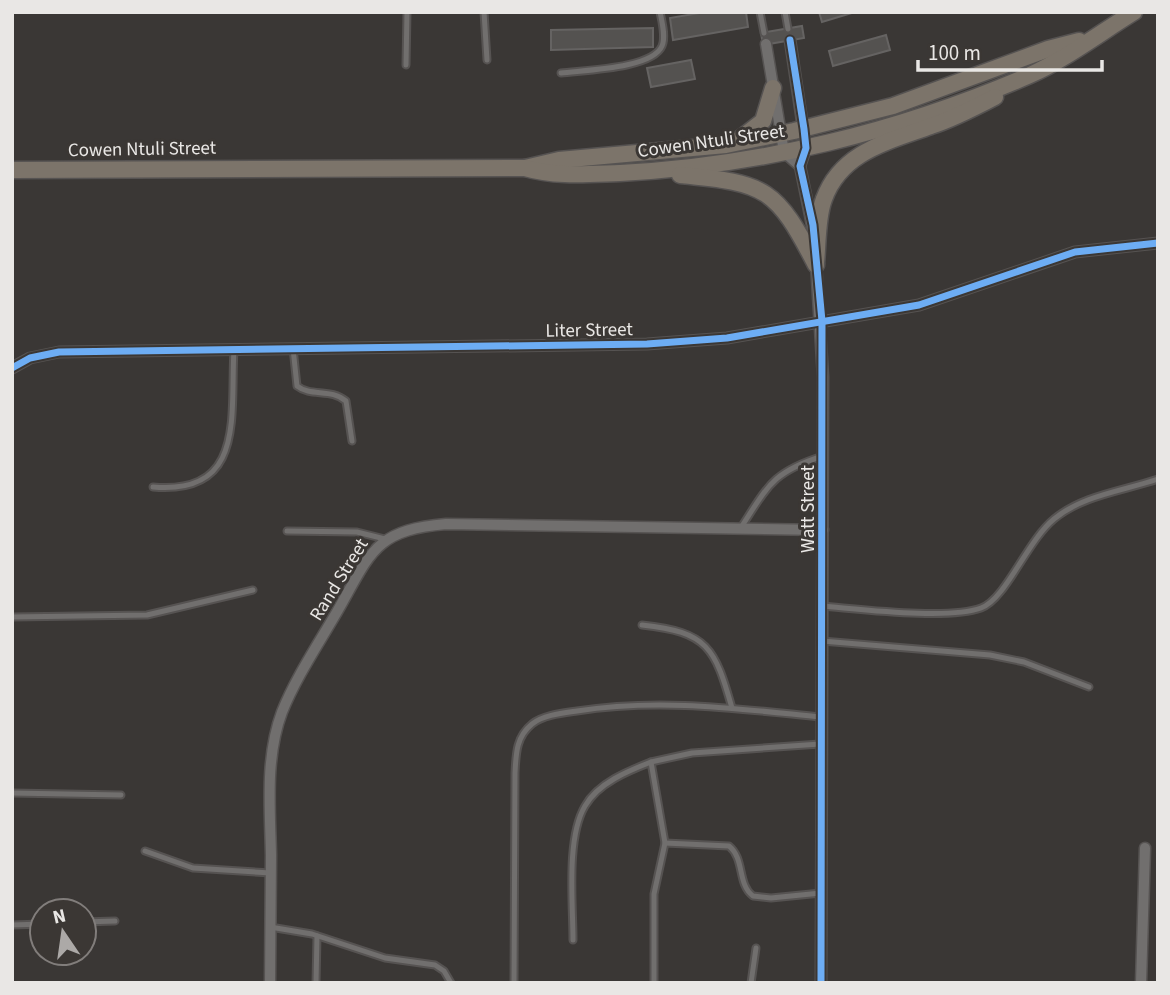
<svg xmlns="http://www.w3.org/2000/svg" width="1170" height="995" viewBox="0 0 1170 995" font-family="'Source Sans 3',sans-serif">
  <rect width="100%" height="100%" fill="#3a3735"/>
  <!-- building -->
  <g fill="#545250" stroke="#656362" stroke-width="2">
    <polygon points="705,12 746,12 748,27 673,40 670,18"/>
    <polygon points="819,12 855,12 822,22"/>
    <polygon points="802,26 804,38 763,45 761,33"/>
    <polygon points="653,28 653,47 551,50 551,30"/>
    <polygon points="886,35 890,50 833,66 829,51"/>
    <polygon points="691,60 695,79 651,87 647,68"/>
  </g>
  <g fill="none" stroke-linecap="round" stroke-linejoin="round">
    <defs>
      <g id="service">
        <polyline points="484,12 487,60"/>
        <polyline points="760,12 764,33"/>
        <polyline points="785,12 788,29"/>
        <polyline points="406,65 407,12"/>
        <path d="M 561,73 C 583,70 652,69 662,46 C 666,37 662,22 660,12"/>
        <path d="M 293,348 L 297,386 C 311,397 331,388 346,401 L 352,441"/>
        <path d="M 153,487 C 246,495 230,416 234,349"/>
        <path d="M 740,529 C 768,486 772,472 823,456"/>
        <polyline points="287,531 357,532 385,539"/>
        <path d="M 822,606 C 860,609 948,620 981,608 C 1006,599 1027,541 1054,519 C 1083,495 1123,491 1158,479"/>
        <polyline points="12,617 147,615 253,590"/>
        <path d="M 642,625 C 708,632 715,648 732,708"/>
        <polyline points="822,641 990,655 1024,662 1089,687"/>
        <polyline points="651,762 692,753 820,744"/>
        <polyline points="12,793 121,795"/>
        <path d="M 665,843 L 729,846 C 745,859 737,884 753,896 L 771,898 L 821,893"/>
        <polyline points="145,851 193,868 271,873"/>
        <polyline points="84,922 115,921"/>
        <polyline points="12,925 42,924"/>
        <polyline points="270,927 312,934 385,958 435,965 444,971 451,983"/>
        <path d="M 573,940 C 573,904 566,838 585,806 C 598,783 628,771 651,762 L 665,843 L 654,894 L 654,983"/>
        <polyline points="316,983 317,936"/>
        <path d="M 514,983 L 515,773 C 516,754 516,737 532,724 C 543,715 563,713 577,711 C 660,698 739,709 821,717"/>
        <polyline points="751,983 756,948"/>
      </g>
      <g id="minor">
        <polyline points="790,40 806,148 800,166 813,230"/>
        <polyline points="766,44 784,152 800,166"/>
        <polyline points="816,263 823,377 821,983"/>
        <polyline points="12,368 30,358 59,352 647,344 727,338 919,305 1075,252 1158,243"/>
        <path d="M 270,983 C 270,940 271,898 271,855 C 270,808 265,757 282,712 C 296,677 319,643 338,610 C 371,552 375,530 446,524 L 823,530"/>
        <polyline points="1141,983 1145,848"/>
      </g>
      <g id="trunk">
        <polyline points="741,138 763,121 773,88"/>
        <polyline points="525,168 559,160 726,145 794,131 893,106 1048,49 1079,41"/>
        <path d="M 12,170 L 525,168 C 555,177 588,174 620,173 C 760,166 901,131 1030,75 C 1066,59 1100,33 1134,12"/>
        <path d="M 680,175 C 767,183 776,188 816,265"/>
        <path d="M 816,263 C 818,244 817,217 824,199 C 841,152 887,142 931,126 C 953,119 974,108 995,97"/>
      </g>
    </defs>
    <!-- service casing -->
    <use href="#service" stroke="#565352" stroke-width="9"/>
    <!-- minor casing -->
    <use href="#minor" stroke="#565352" stroke-width="13"/>
    <!-- trunk casing -->
    <use href="#trunk" stroke="#565352" stroke-width="19"/>
    <!-- service -->
    <use href="#service" stroke="#716f6e" stroke-width="5"/>
    <!-- minor -->
    <use href="#minor" stroke="#716f6e" stroke-width="10"/>
    <!-- trunk -->
    <use href="#trunk" stroke="#7c746a" stroke-width="16"/>
    <defs>
      <g id="cycleway">
        <polyline points="790,40 804,129 806,148 800,166 813,225 822,321 821,983"/>
        <polyline points="12,368 30,358 59,352 647,344 727,338 919,305 1075,252 1158,243"/>
      </g>
    </defs>
    <!-- cycleway casing -->
    <use href="#cycleway" stroke="#3b3734" stroke-width="11"/>
    <!-- cycleway -->
    <use href="#cycleway" stroke="#6dadf4" stroke-width="7"/>
  </g>
  <g text-anchor="middle" stroke-width="6" stroke-linejoin="round" paint-order="stroke">
    <!-- street labels -->
    <g font-size="19" fill="#e9e7e5" stroke="#3b3734">
      <text transform="translate(711 140) rotate(-8)" y="7">Cowen Ntuli Street</text>
      <text transform="translate(142 148) rotate(-1)" y="7">Cowen Ntuli Street</text>
      <text transform="translate(589 329) rotate(-1)" y="7">Liter Street</text>
      <text transform="translate(807 509) rotate(-90)" y="7">Watt Street</text>
      <text transform="translate(338 579) rotate(-58)" y="7">Rand Street</text>
    </g>
  </g>
  <!-- border -->
  <rect width="1170" height="995" fill="none" stroke="#e9e7e5" stroke-width="28"/>
  <!-- north arrow -->
  <g transform="translate(63 932) rotate(347)"><circle r="33" fill="#3b3734" stroke="#817d7b" stroke-width="2"/>
  <path d="M0-5L12 26L0 18L-12 26Z" fill="#aca9a7"/>
  <text y="-10" font-size="19" font-weight="bold" text-anchor="middle" fill="#e9e7e5">N</text>
  </g>
  <!-- scale -->
  <path d="M918 60v10h184v-10" fill="none" stroke="#e9e7e5" stroke-width="3.5"/>
  <text x="928" y="60" font-size="21" fill="#e9e7e5" stroke="#3b3734" stroke-width="5" paint-order="stroke">100 m</text>
</svg>
